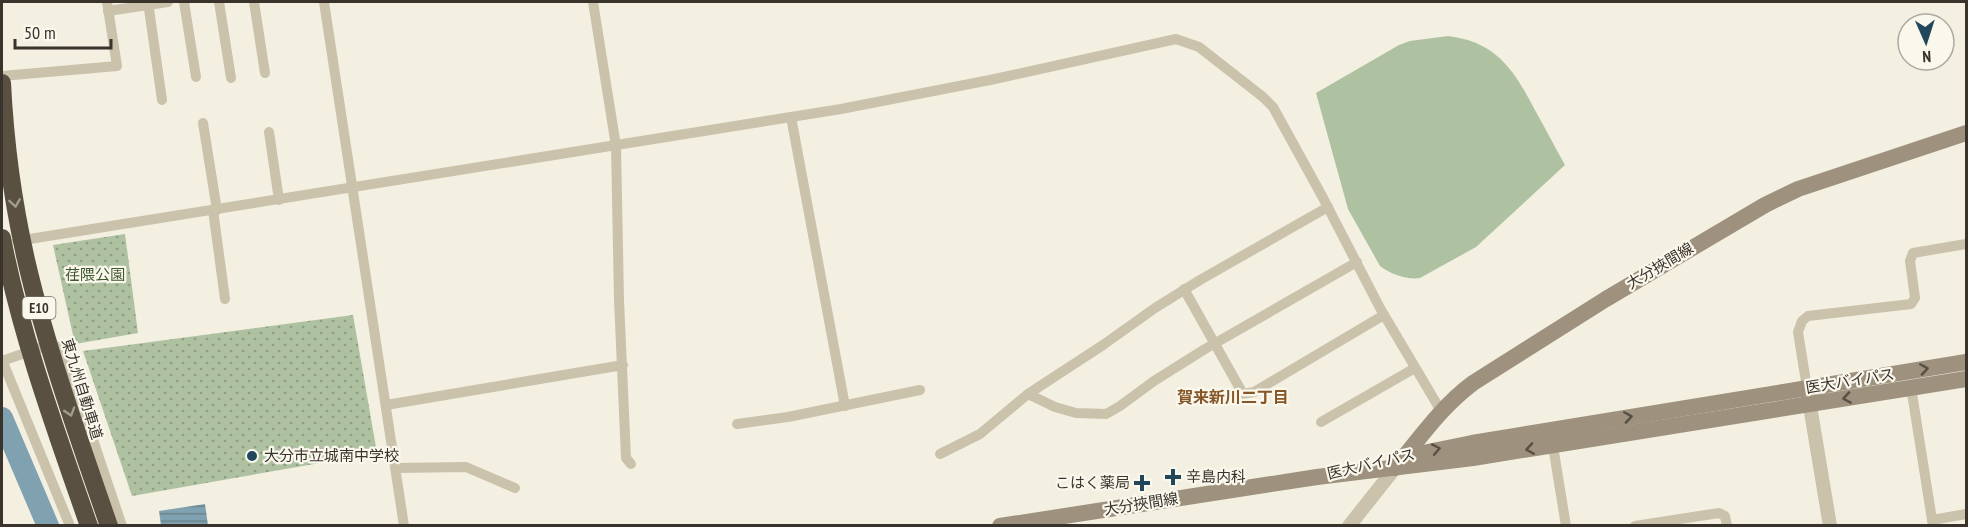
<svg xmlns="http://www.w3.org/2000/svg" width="1968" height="527" viewBox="0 0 1968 527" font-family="'PT Sans Narrow','Noto Sans JP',sans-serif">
  <defs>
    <pattern id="park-dots" width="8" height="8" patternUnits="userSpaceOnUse" patternTransform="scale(1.5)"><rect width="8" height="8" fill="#aec2a1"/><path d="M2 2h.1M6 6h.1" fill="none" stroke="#8f9e83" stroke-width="1.8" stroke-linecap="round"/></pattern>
    <pattern id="water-rules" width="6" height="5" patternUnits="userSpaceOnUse" patternTransform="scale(1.5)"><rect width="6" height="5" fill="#80a1af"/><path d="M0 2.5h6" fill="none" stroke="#6a848f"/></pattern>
  </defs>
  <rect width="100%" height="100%" fill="#f3efe1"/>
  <!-- park -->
  <g fill="url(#park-dots)">
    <polygon points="125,234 138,333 75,344 53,245"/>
    <polygon points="353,315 377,453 132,496 83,351"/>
  </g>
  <!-- garden -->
  <path fill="#aec2a1" d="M 1448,36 C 1498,42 1515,72 1536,112 C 1546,130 1555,147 1565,165 L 1476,247 L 1420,278 C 1407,280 1390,274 1380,266 L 1348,209 L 1316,93 L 1399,45 L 1410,41 Z"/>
  <!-- water -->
  <polygon fill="url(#water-rules)" points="205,504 208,525 161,525 159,511"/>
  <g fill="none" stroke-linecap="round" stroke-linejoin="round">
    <!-- river -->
    <polyline stroke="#80a1af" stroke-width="22" points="2,418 48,526"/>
    <!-- minor -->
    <g stroke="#cbc2ac" stroke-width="10">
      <polyline points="148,2 162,100"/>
      <polyline points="184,2 196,77"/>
      <polyline points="219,2 231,78"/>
      <polyline points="254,2 265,73"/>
      <polyline points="324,2 404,526"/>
      <polyline points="593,2 616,146 619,300 626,458 631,464"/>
      <polyline points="108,11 168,2"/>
      <polyline points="2,76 117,66 107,2"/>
      <polyline points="791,117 845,406"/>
      <polyline points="203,123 217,210"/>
      <polyline points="269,132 279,200"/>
      <polyline points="213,210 225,299"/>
      <polyline points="17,241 841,109 990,80 1176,39 1199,47 1263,97 1273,107 1322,196 1380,308 1441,411"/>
      <polyline points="1184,289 1243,394 1254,392 1384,315"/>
      <polyline points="2,360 70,526"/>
      <polyline points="2,361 48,345 56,346 64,353 122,526"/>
      <polyline points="1911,387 1933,526"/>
      <polyline points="1807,388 1798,332 1802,321 1808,316 1911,304 1915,298 1910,261 1913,253 1966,244"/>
      <polyline points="1028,394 1055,407 1076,413 1106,414 1120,406 1154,381 1205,349 1357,262"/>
      <polyline points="386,405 623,365"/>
      <polyline points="1321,422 1415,368"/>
      <polyline points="737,424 788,417 920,390"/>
      <polyline points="1552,440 1566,526"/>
      <polyline points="940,454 980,434 1028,394 1103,345 1155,308 1200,280 1328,207"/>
      <polyline points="396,468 466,467 515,488"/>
      <polyline points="1932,520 1966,514"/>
      <polyline points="1635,526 1719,513 1725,516 1727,526"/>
    </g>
    <!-- tertiary -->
    <g stroke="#cbc2ac" stroke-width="14">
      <polyline points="1808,394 1830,526"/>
      <polyline points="1349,526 1395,468"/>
    </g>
    <!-- secondary -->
    <g stroke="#9e927e" stroke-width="16">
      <polyline points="1403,457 1472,443 1966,362"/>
      <path d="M 1395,468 C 1420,438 1441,407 1473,383 L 1606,299 L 1765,205 L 1798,189 L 1966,133"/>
      <polyline points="1000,526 1317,477 1473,458 1966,379"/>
    </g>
    <!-- motorway-bridge -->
    <g stroke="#5a5042" stroke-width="18">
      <path d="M 2,83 C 5,143 13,204 27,264 C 48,353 79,439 109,526"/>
      <path d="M 2,238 C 21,336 56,431 89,526"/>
    </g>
  </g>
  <!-- one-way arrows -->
  <defs><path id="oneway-chevron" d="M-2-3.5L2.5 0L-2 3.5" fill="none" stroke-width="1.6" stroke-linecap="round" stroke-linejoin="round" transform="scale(1.5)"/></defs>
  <g stroke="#a29b8f">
    <use href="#oneway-chevron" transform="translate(15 203) rotate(81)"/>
    <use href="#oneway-chevron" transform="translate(70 412) rotate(73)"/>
  </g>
  <g stroke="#575044">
    <use href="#oneway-chevron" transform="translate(1924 369) rotate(-9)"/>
    <use href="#oneway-chevron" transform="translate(1847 398) rotate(171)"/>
    <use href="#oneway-chevron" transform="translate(1628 417) rotate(-9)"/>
    <use href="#oneway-chevron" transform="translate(1436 449) rotate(-11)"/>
    <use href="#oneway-chevron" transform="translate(1530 449) rotate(171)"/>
  </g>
  <!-- markers -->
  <g fill="#22475a" stroke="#faf7ed" stroke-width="2">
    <circle cx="252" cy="456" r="6"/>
    <path d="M1170 468h6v6h6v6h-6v6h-6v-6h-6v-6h6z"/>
    <path d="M1139 474h6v6h6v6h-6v6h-6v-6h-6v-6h6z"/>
  </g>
  <g text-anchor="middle" stroke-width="4.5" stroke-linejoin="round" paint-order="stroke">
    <!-- shield labels -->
    <rect fill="#faf7ed" stroke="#736e65" stroke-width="1.5" x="22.5" y="297" width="33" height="22" rx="4.5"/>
    <g font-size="14" font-weight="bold" fill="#39332b">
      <text x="39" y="313">E10</text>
    </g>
    <!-- street labels -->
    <g font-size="15" fill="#39332b" stroke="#faf7ed">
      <text transform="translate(1660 266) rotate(-31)" y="5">大分挾間線</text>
      <text transform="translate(1850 381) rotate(-9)" y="5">医大バイパス</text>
      <text transform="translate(82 389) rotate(73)" y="5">東九州自動車道</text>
      <text transform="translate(1371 464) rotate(-13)" y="5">医大バイパス</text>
      <text transform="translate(1141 504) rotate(-9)" y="5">大分挾間線</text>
    </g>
    <!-- park labels -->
    <g font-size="15" fill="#3e572f" stroke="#faf7ed">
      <text x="95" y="280">荏隈公園</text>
    </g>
    <!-- poi labels -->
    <g font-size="15" fill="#39332b" stroke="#faf7ed" text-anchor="start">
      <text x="264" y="461">大分市立城南中学校</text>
      <text x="1186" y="482">辛島内科</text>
      <text x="1130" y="488" text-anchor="end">こはく薬局</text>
    </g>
    <!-- neighbourhood labels -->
    <g font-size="16" font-weight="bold" fill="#855627" stroke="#faf7ed">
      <text x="1233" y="403">賀来新川二丁目</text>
    </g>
  </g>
  <!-- border -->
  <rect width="1968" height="527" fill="none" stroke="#39332b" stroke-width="6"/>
  <!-- north arrow -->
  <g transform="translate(1926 42) rotate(177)"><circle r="28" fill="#faf7ed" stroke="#ada99f" stroke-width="1.5"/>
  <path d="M0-4.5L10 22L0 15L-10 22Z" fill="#22475a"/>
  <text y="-9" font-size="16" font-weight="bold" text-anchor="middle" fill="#39332b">N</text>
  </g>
  <!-- scale -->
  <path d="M15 39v9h96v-9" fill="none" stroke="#39332b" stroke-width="3"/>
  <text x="24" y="39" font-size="18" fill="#39332b" stroke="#faf7ed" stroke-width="4.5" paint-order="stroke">50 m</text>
</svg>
